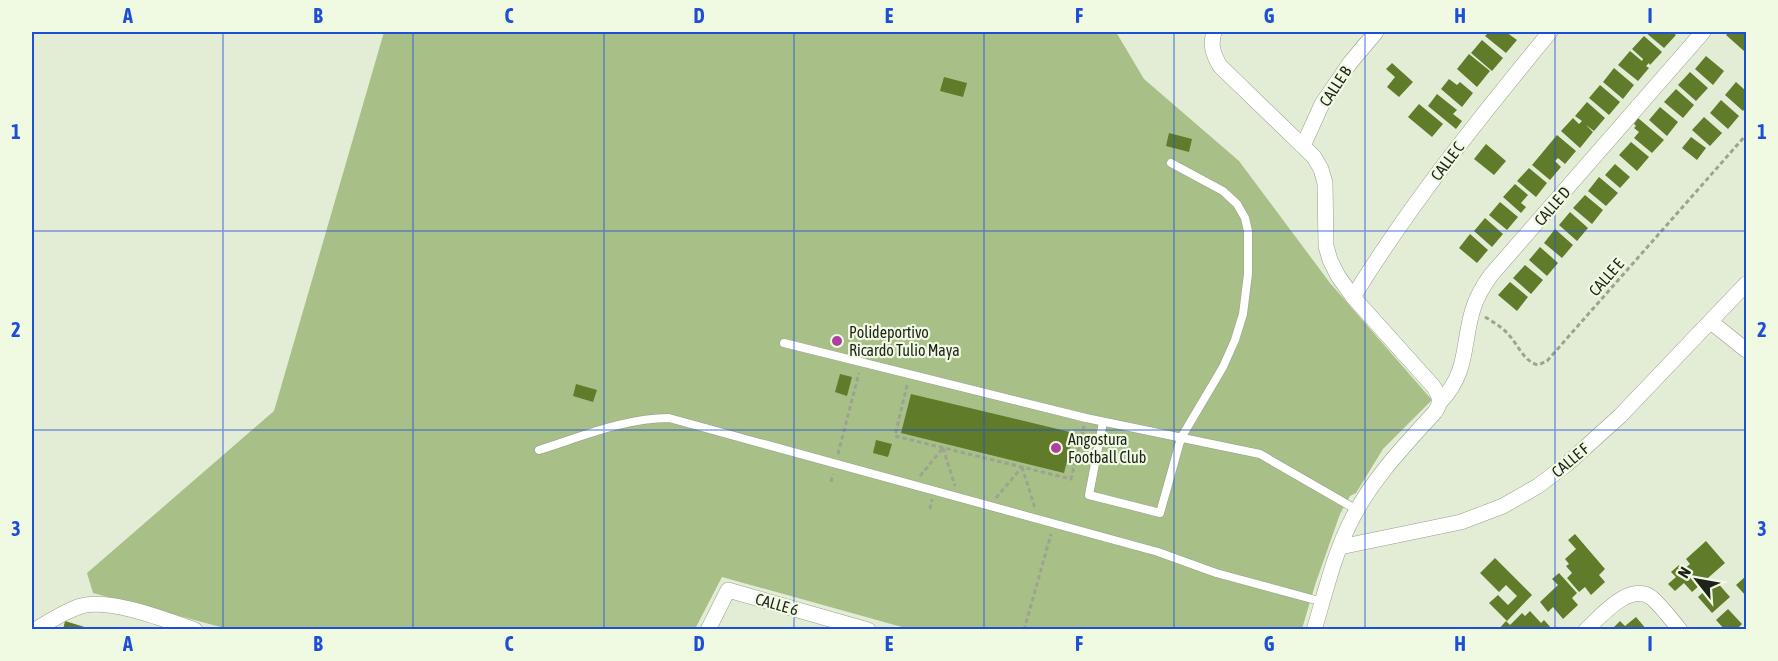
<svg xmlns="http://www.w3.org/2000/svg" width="1778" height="661" viewBox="0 0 1778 661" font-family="'Asap Condensed',sans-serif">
  <rect width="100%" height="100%" fill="#e3edd5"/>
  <!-- green -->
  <polygon fill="#a9bf88" points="384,32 1116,32 1144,79 1239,161 1330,283 1432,400 1383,449 1356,493 1350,496 1340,514 1315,585 1302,629 909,629 722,577 695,629 228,629 93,593 87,573 274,411"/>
  <!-- building -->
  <g fill="#607b2a">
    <polygon points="1489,32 1506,32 1517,40 1506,53 1485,36"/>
    <polygon points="1645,32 1672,32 1676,35 1664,48"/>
    <polygon points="1729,32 1746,32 1746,48 1744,51 1726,35"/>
    <polygon points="1644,36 1662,52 1650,65 1649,63 1646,66 1649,68 1638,81 1618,65 1630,51 1642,61 1643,59 1632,49"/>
    <polygon points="1482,40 1503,58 1492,71 1471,53"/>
    <polygon points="1469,54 1490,71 1477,87 1457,69"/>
    <polygon points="1706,56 1724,71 1713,85 1695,69"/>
    <polygon points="1392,63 1413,82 1399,97 1387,87 1395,77 1386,69"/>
    <polygon points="1614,68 1634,85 1623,99 1603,82"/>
    <polygon points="1690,72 1708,88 1696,101 1678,85"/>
    <polygon points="944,77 967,83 963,97 940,91"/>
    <polygon points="1449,79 1457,85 1460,82 1473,93 1462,107 1441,89"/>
    <polygon points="1736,82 1746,91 1746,107 1743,111 1725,95"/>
    <polygon points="1600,85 1620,102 1609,115 1589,98"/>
    <polygon points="1676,89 1694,105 1683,118 1664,102"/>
    <polygon points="1437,94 1457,110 1453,114 1462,121 1456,129 1428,106"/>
    <polygon points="1721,100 1739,116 1728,129 1710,113"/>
    <polygon points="1587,102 1605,118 1594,131 1586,125 1593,132 1580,148 1561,131 1573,118 1579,124 1582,121 1575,116"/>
    <polygon points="1419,104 1443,124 1432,137 1408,117"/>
    <polygon points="1660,107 1678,122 1667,136 1649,120"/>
    <polygon points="1704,117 1722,133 1710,146 1692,130"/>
    <polygon points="1638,118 1664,140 1652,153 1634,138 1639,132 1634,128 1636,126 1634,124"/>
    <polygon points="1169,133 1192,139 1189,152 1166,146"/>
    <polygon points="1557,135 1576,151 1565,164 1558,158 1555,161 1561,167 1550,180 1532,165"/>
    <polygon points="1691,137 1706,148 1697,160 1682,148"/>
    <polygon points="1631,142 1649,157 1637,171 1619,155"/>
    <polygon points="1486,144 1506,161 1494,175 1474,159"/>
    <polygon points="1615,164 1630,177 1620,188 1605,175"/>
    <polygon points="1529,168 1547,183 1536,197 1517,181"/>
    <polygon points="1599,177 1618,193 1606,206 1588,191"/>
    <polygon points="1515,184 1528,195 1521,203 1526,207 1521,213 1503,197"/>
    <polygon points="1585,195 1603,210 1592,224 1573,208"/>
    <polygon points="1500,202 1518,217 1507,230 1489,215"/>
    <polygon points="1570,212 1588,228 1577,241 1559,225"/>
    <polygon points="1485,218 1503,234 1492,247 1474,231"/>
    <polygon points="1555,229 1573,245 1562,258 1544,243"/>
    <polygon points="1470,234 1488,250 1477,263 1459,248"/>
    <polygon points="1540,247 1558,263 1547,276 1529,260"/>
    <polygon points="1525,265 1543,280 1531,294 1513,278"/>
    <polygon points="1510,282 1528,297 1517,311 1498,295"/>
    <polygon points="840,374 852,377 847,396 835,392"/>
    <polygon points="576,384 597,390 593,402 573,396"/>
    <polygon points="911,394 1074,433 1064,473 901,433"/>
    <polygon points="876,440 892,444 888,457 873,453"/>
    <polygon points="1575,534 1605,569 1599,575 1605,582 1591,595 1585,587 1579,592 1567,578 1572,573 1566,566 1569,564 1565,559 1576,549 1568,540"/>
    <polygon points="1706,541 1725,563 1692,592 1684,583 1675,591 1668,584 1676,577 1671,572 1679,565 1683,570 1690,564 1686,559"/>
    <polygon points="1495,558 1532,595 1507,621 1489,603 1498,595 1508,605 1517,596 1506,585 1499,592 1480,573"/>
    <polygon points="1559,573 1577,593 1572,598 1578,605 1563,619 1553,607 1548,612 1540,602 1558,585 1552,579"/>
    <polygon points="1746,576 1746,596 1736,585"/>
    <polygon points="1716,581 1730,597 1712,613 1698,597"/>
    <polygon points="1728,609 1742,624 1736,630 1725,630 1716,620"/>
    <polygon points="1530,611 1541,623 1544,620 1553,630 1498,630 1506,621 1510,625 1522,613 1525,616"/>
    <polygon points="1636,617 1647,630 1611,630 1620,621 1625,626"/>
    <polygon points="65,621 91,629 91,630 63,630"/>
  </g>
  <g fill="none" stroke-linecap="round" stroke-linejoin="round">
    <defs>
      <g id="lane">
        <polyline points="784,343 1086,418 1260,454 1357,510"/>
        <polyline points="1103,422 1089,495 1160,513 1181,438 1223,367 1235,340 1243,314 1248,274 1248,231 1245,218 1237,204 1223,191 1171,163"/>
        <path d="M 539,450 C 581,437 625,418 669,418 L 1158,552 L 1216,573 L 1323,602"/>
      </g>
      <g id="street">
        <path d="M 1214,32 C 1210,45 1213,54 1220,66 L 1314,157 L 1321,169 L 1325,183 L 1326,246 L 1330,260 L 1338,276 L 1353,297 L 1433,386 C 1440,396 1442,402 1435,412 C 1404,446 1372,479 1351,521 C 1334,554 1325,594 1314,630"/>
        <polyline points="1303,146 1322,104 1350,63 1376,32"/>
        <path d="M 1353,297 C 1411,203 1480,117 1550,32"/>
        <polyline points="1711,322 1746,350"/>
        <path d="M 1441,401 C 1469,371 1462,344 1473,309 C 1477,296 1483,286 1491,275 L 1703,32"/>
        <polyline points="1340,547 1461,522 1503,506 1538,486 1567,464 1620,416 1746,284"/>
        <path d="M 35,630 C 50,621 65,611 81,606 C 111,598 166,620 195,630"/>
        <polyline points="708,630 728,590 868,630"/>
        <path d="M 1586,630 C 1601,616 1630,581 1652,598 C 1662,607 1671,619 1680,630"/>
      </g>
    </defs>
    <!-- lane casing -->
    <use href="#lane" stroke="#969f8a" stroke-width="9"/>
    <!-- street casing -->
    <use href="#street" stroke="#969f8a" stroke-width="16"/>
    <!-- path -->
    <g stroke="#9ca391" stroke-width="3" stroke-dasharray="4.5 3" stroke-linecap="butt">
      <path d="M 1485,317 C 1493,322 1502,327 1508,334 C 1518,344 1523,361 1538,365 L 1547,361 L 1746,135"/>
      <polyline points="907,385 895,436 1071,479 1084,426"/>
      <polyline points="943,448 955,486"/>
      <polyline points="838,454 859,373"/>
      <polyline points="1022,467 1035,508"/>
      <polyline points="920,476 943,448"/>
      <polyline points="831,482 833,474"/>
      <polyline points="996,498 1022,467"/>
      <polyline points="930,509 932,499"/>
      <polyline points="1024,630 1051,534"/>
    </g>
    <!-- lane -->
    <use href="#lane" stroke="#fff" stroke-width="8"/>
    <!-- street -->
    <use href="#street" stroke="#fff" stroke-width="15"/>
  </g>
  <!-- grid -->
  <path fill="none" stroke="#1d4ed8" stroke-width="1.5" stroke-opacity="0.55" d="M 223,32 L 223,630M 413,32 L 413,630M 604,32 L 604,630M 794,32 L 794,630M 984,32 L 984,630M 1174,32 L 1174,630M 1365,32 L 1365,630M 1555,32 L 1555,630M 32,231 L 1746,231M 32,430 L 1746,430"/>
  <!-- markers -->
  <g fill="#ac41a1" stroke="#f0fae3" stroke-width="2">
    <circle cx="837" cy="341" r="6"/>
    <circle cx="1056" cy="448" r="6"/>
  </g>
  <g text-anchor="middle" stroke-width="4.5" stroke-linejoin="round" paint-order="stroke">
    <!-- street labels -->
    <g font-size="16" fill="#1f221a" stroke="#f0fae3">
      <text transform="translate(1335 86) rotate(-57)" y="6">CALLE B</text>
      <text transform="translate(1447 161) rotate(-53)" y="6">CALLE C</text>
      <text transform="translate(1552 206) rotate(-49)" y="6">CALLE D</text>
      <text transform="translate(1606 277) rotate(-49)" y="6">CALLE E</text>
      <text transform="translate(1570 460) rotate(-40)" y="6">CALLE F</text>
      <text transform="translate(777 604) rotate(16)" y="6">CALLE 6</text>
    </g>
    <!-- poi labels -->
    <g font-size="16" fill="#1f221a" stroke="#f0fae3" text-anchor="start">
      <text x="849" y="338">Polideportivo<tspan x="849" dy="18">Ricardo Tulio Maya</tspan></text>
      <text x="1068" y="445">Angostura<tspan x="1068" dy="18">Football Club</tspan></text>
    </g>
  </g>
  <!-- border -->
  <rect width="1778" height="661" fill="none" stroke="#f0fae3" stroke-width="66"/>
  <!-- north arrow -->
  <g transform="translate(1697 580) rotate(301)" stroke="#f0fae3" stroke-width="4.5" paint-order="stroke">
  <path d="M0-4.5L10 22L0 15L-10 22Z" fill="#1f221a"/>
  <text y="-9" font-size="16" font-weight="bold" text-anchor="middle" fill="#1f221a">N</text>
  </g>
  <rect x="33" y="33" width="1712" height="595" fill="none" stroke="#1d4ed8" stroke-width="2"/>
  <g font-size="20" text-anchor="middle" font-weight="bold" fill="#1d4ed8">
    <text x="128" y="23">A</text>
    <text x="318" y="23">B</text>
    <text x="509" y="23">C</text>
    <text x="699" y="23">D</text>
    <text x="889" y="23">E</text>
    <text x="1079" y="23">F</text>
    <text x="1269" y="23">G</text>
    <text x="1460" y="23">H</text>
    <text x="1650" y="23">I</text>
    <text x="16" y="139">1</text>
    <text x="1762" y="139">1</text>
    <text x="16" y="337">2</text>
    <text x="1762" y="337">2</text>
    <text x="16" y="536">3</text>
    <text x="1762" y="536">3</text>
    <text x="128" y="651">A</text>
    <text x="318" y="651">B</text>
    <text x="509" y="651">C</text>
    <text x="699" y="651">D</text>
    <text x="889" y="651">E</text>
    <text x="1079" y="651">F</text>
    <text x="1269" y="651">G</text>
    <text x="1460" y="651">H</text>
    <text x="1650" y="651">I</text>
  </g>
</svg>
